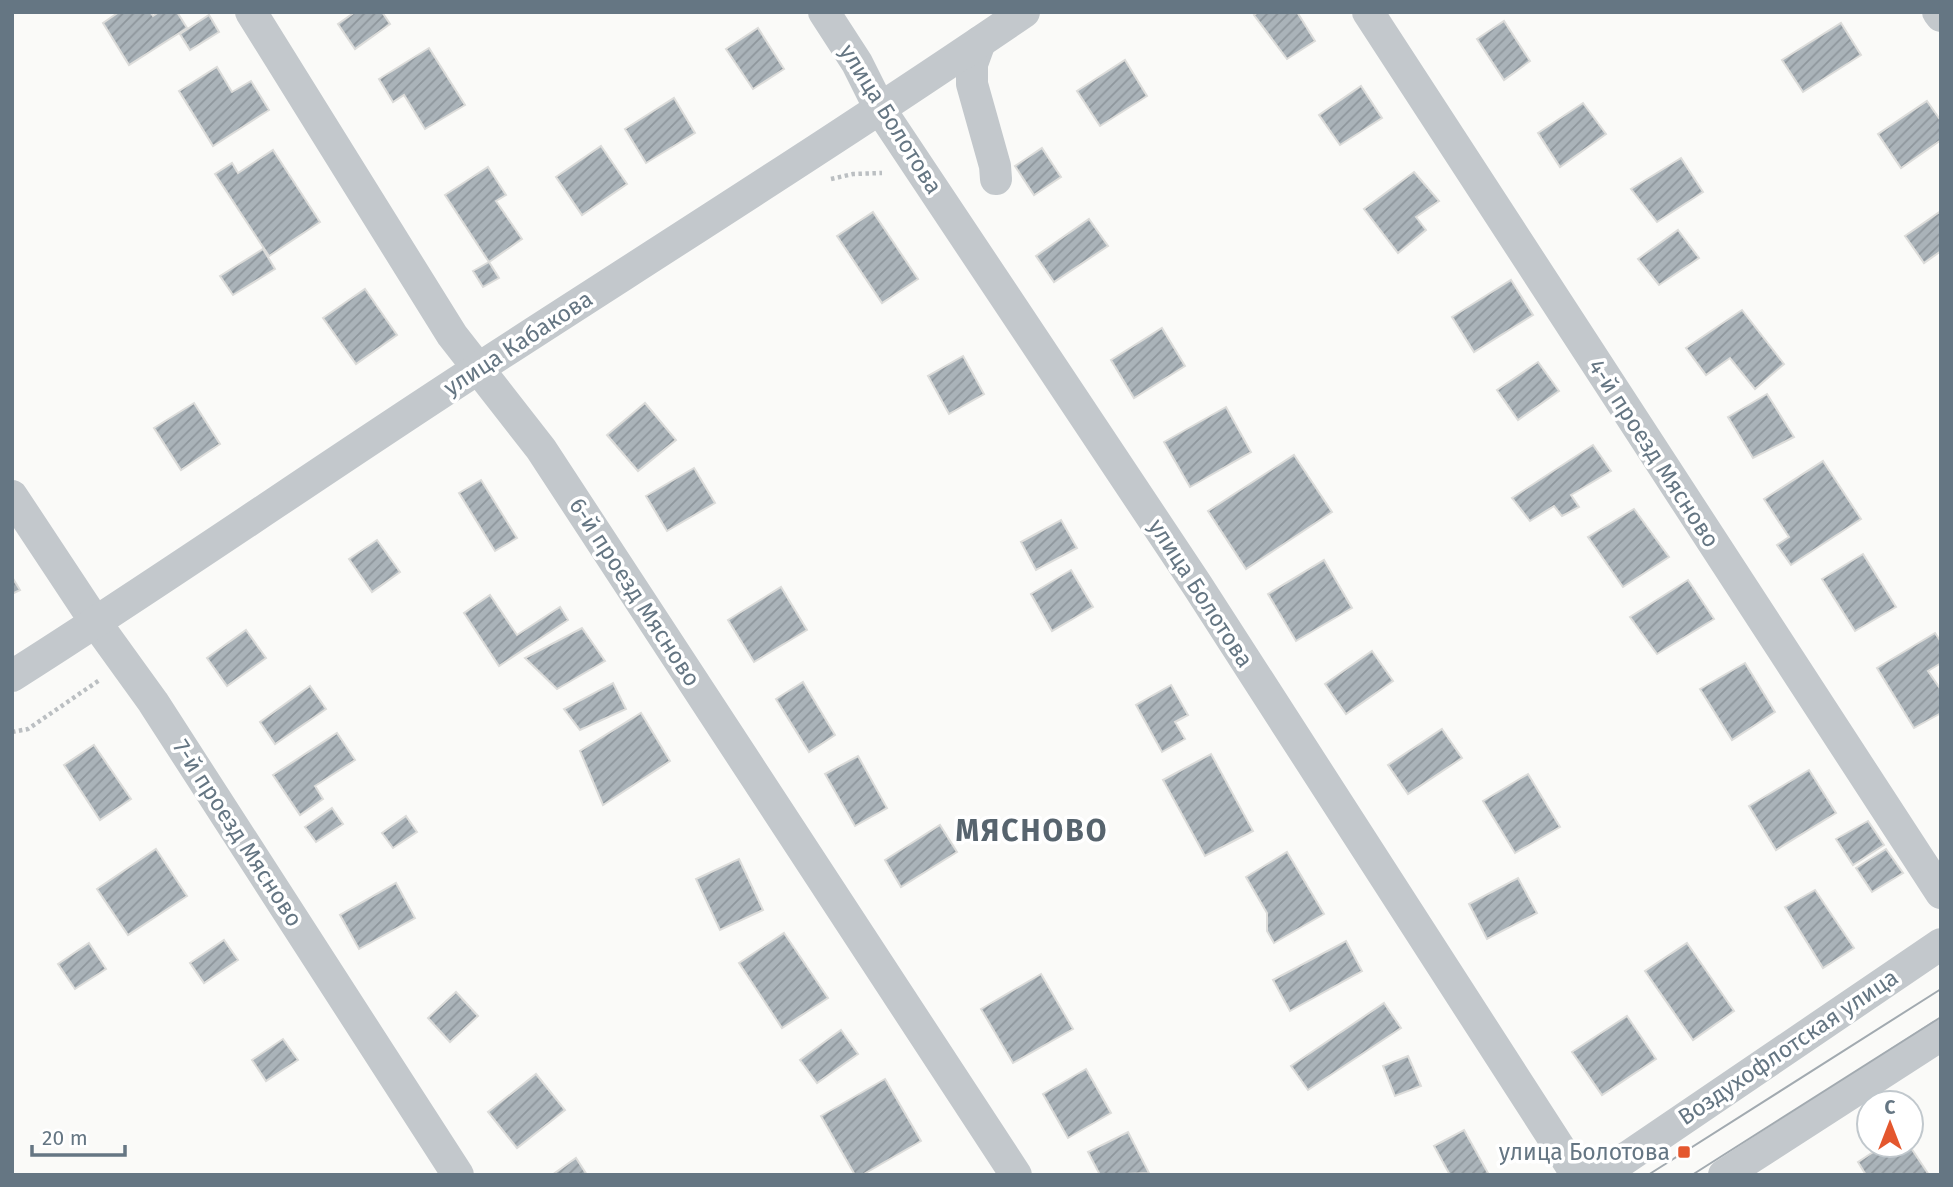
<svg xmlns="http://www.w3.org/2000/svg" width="1953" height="1187" viewBox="0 0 1953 1187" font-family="'Fira Sans',sans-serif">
  <defs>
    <pattern id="building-hatch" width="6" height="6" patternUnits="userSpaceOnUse" patternTransform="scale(1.75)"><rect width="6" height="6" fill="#aab3b9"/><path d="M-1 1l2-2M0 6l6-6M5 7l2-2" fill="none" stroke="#8e969c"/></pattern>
  </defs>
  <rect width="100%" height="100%" fill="#fafaf8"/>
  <!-- building -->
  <g fill="url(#building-hatch)" stroke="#dcdcda" stroke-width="2">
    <polygon points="119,12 150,12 153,16 159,12 177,12 187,28 129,65 103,23"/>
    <polygon points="355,12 382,12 390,24 355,49 338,24"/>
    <polygon points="1259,12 1297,12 1315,41 1287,59 1254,15"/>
    <polygon points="209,15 219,32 190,50 180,34"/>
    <polygon points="1504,21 1530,61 1504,80 1477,39"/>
    <polygon points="1841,23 1861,55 1803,92 1782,60"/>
    <polygon points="758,28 784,69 753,89 726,49"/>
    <polygon points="429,48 465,105 425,129 404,95 393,102 379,79"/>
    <polygon points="1125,60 1147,96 1100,126 1077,91"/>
    <polygon points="217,67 232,92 251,81 269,110 213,146 179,91"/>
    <polygon points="1361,86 1382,118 1340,145 1319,115"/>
    <polygon points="674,98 695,133 646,163 625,129"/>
    <polygon points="1927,101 1941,121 1941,140 1901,168 1878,134"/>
    <polygon points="1583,103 1606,134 1560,167 1538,133"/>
    <polygon points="601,146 627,184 582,215 556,177"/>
    <polygon points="1042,148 1061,177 1034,195 1015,166"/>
    <polygon points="273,150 320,222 269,256 215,174 232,163 238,173"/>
    <polygon points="1681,158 1703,192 1657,222 1631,189"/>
    <polygon points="488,167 506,195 496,201 522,239 489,262 445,195"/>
    <polygon points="1414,172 1439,201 1416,217 1426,230 1398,253 1364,209"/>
    <polygon points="1941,211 1941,251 1924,263 1905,236"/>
    <polygon points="873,212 918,279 882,303 837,236"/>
    <polygon points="1089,219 1108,246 1054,282 1036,256"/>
    <polygon points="1678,230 1699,258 1659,285 1638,259"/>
    <polygon points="263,249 275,269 233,295 220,276"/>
    <polygon points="489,262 499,278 483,287 473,271"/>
    <polygon points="1511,280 1533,315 1474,352 1452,317"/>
    <polygon points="365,289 397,335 356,364 323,318"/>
    <polygon points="1742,310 1784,364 1755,389 1730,358 1706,375 1686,348"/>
    <polygon points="1162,328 1185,366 1134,398 1111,360"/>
    <polygon points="963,356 984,394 949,414 928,376"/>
    <polygon points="1538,362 1559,391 1518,420 1497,390"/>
    <polygon points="1767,394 1794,437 1753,458 1728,417"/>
    <polygon points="194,403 220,444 181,470 154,428"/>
    <polygon points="645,403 676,440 638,471 607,435"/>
    <polygon points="1226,407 1251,452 1190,487 1164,442"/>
    <polygon points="1593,445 1611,471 1571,495 1579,507 1562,516 1554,506 1530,521 1512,498"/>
    <polygon points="1294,455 1332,512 1246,569 1208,511"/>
    <polygon points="1823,461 1861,519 1791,565 1777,545 1789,537 1764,499"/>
    <polygon points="694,468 715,503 667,531 646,496"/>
    <polygon points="481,480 517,538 495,551 459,493"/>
    <polygon points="1634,509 1669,557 1623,587 1588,537"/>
    <polygon points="1061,520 1077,548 1036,570 1021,542"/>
    <polygon points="377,540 400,572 372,592 349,559"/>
    <polygon points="1863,554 1896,607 1855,631 1822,579"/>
    <polygon points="1324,560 1352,608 1296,641 1268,594"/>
    <polygon points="1071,570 1093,607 1052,631 1031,594"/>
    <polygon points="12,577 20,590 12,594"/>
    <polygon points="1688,580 1714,619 1657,654 1630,617"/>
    <polygon points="781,587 807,630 754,662 728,620"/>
    <polygon points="490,595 517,635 560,607 568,620 499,666 464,613"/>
    <polygon points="582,628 605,661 557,689 525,658"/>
    <polygon points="246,630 266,658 227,686 207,658"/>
    <polygon points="1935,633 1941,642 1941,663 1928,671 1941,690 1941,713 1914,728 1877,668"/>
    <polygon points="1372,651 1393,681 1346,714 1325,684"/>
    <polygon points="1745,663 1775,712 1732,740 1700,689"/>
    <polygon points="803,682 835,735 809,752 776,699"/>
    <polygon points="613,683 626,709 580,730 564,709"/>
    <polygon points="1171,685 1188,715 1175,722 1185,739 1162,752 1136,705"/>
    <polygon points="310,686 326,709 275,744 260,722"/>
    <polygon points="641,713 670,761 603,805 580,751"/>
    <polygon points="1442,729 1462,758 1408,794 1388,765"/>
    <polygon points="337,733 355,760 315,786 323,799 300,815 273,775"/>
    <polygon points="94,745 131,799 100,820 64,765"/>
    <polygon points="1211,754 1253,831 1205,856 1163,780"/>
    <polygon points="858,756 887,808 855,826 825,774"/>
    <polygon points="1809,770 1836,813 1776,850 1749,806"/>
    <polygon points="1528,774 1560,827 1515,853 1483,801"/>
    <polygon points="332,808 343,824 316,842 305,827"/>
    <polygon points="406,816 417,832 393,848 382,833"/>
    <polygon points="1868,821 1884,845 1853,865 1836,839"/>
    <polygon points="940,825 957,852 901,887 885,860"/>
    <polygon points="156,849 187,896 128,935 97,889"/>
    <polygon points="1886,849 1903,873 1872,892 1856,868"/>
    <polygon points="1287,852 1324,914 1274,943 1267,931 1267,913 1246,877"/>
    <polygon points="739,859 763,910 720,930 696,879"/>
    <polygon points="1518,878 1537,913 1487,939 1469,904"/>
    <polygon points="396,883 415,918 359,949 340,915"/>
    <polygon points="1815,890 1854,948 1823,968 1785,907"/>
    <polygon points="784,933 828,998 782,1028 739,963"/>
    <polygon points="224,940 238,960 204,983 190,963"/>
    <polygon points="1346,941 1362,971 1290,1011 1273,980"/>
    <polygon points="89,943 106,969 75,989 58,964"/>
    <polygon points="1687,943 1734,1011 1693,1040 1645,971"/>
    <polygon points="1041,974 1073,1029 1013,1063 981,1009"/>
    <polygon points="456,992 478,1016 450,1042 428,1018"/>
    <polygon points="1384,1003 1401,1028 1308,1090 1291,1066"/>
    <polygon points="1627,1016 1656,1059 1602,1095 1572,1052"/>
    <polygon points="841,1030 858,1054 817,1083 800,1060"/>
    <polygon points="283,1039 298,1060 266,1081 252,1060"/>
    <polygon points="1408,1056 1421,1086 1395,1096 1383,1066"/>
    <polygon points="1086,1069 1111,1113 1068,1138 1043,1094"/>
    <polygon points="536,1074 565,1110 517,1148 488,1112"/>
    <polygon points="885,1079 921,1141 862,1175 855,1175 821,1116"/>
    <polygon points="1464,1130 1489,1175 1450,1175 1434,1146"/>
    <polygon points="1128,1132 1149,1173 1100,1175 1088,1152"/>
    <polygon points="1884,1145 1909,1145 1929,1175 1866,1175 1858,1162"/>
    <polygon points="576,1158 587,1175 552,1175"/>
  </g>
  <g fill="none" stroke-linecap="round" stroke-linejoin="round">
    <!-- path -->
    <g stroke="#bbbfc2" stroke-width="4.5" stroke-dasharray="3.5 3.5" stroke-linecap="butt">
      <polyline points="831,179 853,174 882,173"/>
      <polyline points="12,732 28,729 101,679"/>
    </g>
    <!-- minor -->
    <g stroke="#c3c8cc" stroke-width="32">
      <polyline points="251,12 452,335 541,449 1016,1175"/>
      <polyline points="824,12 857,63 880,109 1197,585 1577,1175"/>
      <polyline points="1368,12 1941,893"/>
      <polyline points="1938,12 1941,16"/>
      <polyline points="980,42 972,64 972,84 995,166 996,179"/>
      <polyline points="12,496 96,623 153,702 458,1175"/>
      <path d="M 12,676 C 170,576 323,469 479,368 C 661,250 845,134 1024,12"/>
      <polyline points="1601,1175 1941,944"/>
      <polyline points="1724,1175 1941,1035"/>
    </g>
    <!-- tram -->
    <g stroke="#a2aab0" stroke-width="2">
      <polyline points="1648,1175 1941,989"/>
      <polyline points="1692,1175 1941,1017"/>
    </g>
  </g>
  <!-- markers -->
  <rect fill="#e4572e" stroke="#fff" stroke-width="2.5" x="1677" y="1145" width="14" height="14" rx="3.5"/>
  <g text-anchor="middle" stroke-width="7" stroke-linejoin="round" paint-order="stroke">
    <!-- street labels -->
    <g font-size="23" fill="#657683" stroke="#fff">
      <text transform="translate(891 119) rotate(58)" y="8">улица Болотова</text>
      <text transform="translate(518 343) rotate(-33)" y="8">улица Кабакова</text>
      <text transform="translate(1654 453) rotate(57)" y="8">4-й проезд Мясново</text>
      <text transform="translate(635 592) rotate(57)" y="8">6-й проезд Мясново</text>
      <text transform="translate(1201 593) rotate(57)" y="8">улица Болотова</text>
      <text transform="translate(238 833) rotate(57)" y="8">7-й проезд Мясново</text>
      <text transform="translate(1788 1047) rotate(-34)" y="8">Воздухофлотская улица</text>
    </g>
    <!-- poi labels -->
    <g font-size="23" fill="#657683" stroke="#fff" text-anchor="end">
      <text x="1670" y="1160">улица Болотова</text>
    </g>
    <!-- district labels -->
    <g font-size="30" font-weight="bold" letter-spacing="2" fill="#57646e" stroke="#fff">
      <text x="1032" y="841">МЯСНОВО</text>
    </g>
  </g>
  <!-- border -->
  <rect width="1953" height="1187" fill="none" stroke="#657683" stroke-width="28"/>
  <!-- north arrow -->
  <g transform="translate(1890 1124)"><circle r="33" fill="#ffffff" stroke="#c1c8cd" stroke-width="2"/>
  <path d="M0-5L12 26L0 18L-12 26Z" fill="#e4572e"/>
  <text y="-10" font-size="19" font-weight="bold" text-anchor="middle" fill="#657683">С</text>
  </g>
  <!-- scale -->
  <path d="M32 1145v10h93v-10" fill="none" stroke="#657683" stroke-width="3.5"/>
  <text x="42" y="1145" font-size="21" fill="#657683" stroke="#ffffff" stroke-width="5" paint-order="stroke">20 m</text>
</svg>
